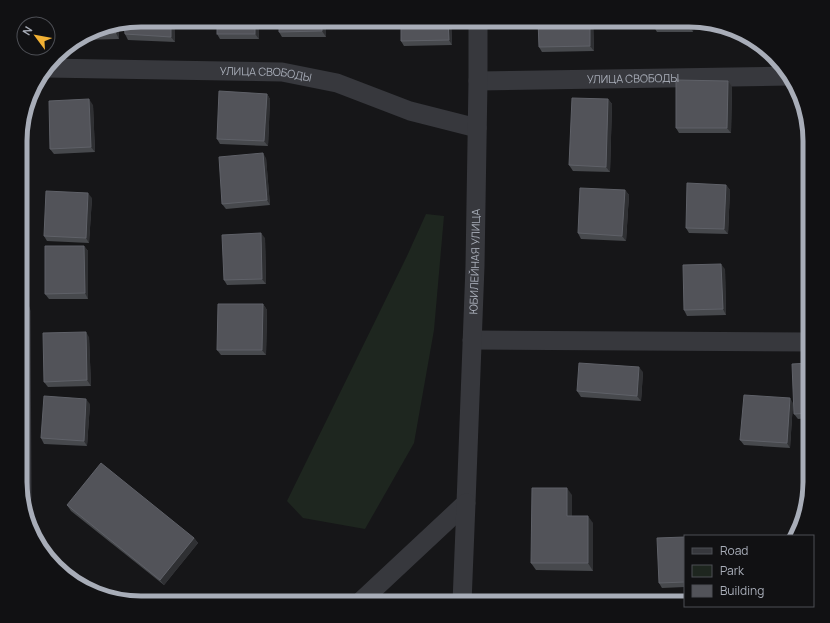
<svg xmlns="http://www.w3.org/2000/svg" width="830" height="623" viewBox="0 0 830 623" font-family="Manrope,sans-serif">
  <rect width="100%" height="100%" fill="#161618"/>
  <!-- green -->
  <polygon fill="#1e261f" points="426,214 444,216 434,330 414,443 365,529 303,518 287,501 407,256"/>
  <g fill="none" stroke-linecap="round" stroke-linejoin="round">
    <!-- minor -->
    <g stroke="#37383d" stroke-width="19">
      <path id="s1" d="M 46,68 L 282,72 L 337,83 L 410,111 L 477,128"/>
      <path id="s2" d="M 478,81 L 789,76"/>
      <polyline points="21,311 22,498"/>
      <polyline points="472,340 810,342"/>
      <path id="s3" d="M 359,603 L 466,503 L 475,266 L 478,81 L 478,20"/>
      <polyline points="462,603 466,503"/>
    </g>
  </g>
  <!-- wall -->
  <g fill="#47494d">
    <polygon points="141,20 174,20 175,42 128,40 125,34"/>
    <polygon points="258,20 259,39 220,39 217,34"/>
    <polygon points="279,20 326,20 326,37 282,37 279,32"/>
    <polygon points="451,20 452,45 404,46 401,41"/>
    <polygon points="538,20 593,20 594,51 542,52 539,47"/>
    <polygon points="694,20 693,32 657,32 654,27"/>
    <polygon points="118,24 119,39 80,40 79,40 102,26"/>
    <polygon points="735,29 747,36 731,36 727,31"/>
    <polygon points="728,81 732,86 731,133 679,133 676,128"/>
    <polygon points="267,94 270,99 268,146 220,144 217,139"/>
    <polygon points="608,99 612,104 610,172 573,171 569,165"/>
    <polygon points="93,105 95,152 54,154 50,149"/>
    <polygon points="266,158 270,205 226,209 222,204"/>
    <polygon points="726,185 730,190 728,234 689,233 686,228"/>
    <polygon points="625,190 629,195 626,241 581,239 578,233"/>
    <polygon points="92,198 89,243 47,241 44,236"/>
    <polygon points="265,238 266,284 227,285 224,280"/>
    <polygon points="84,246 88,251 88,299 49,299 45,294"/>
    <polygon points="725,269 726,315 687,316 684,310"/>
    <polygon points="263,304 267,310 266,355 221,355 217,350"/>
    <polygon points="89,337 91,386 48,387 44,382"/>
    <polygon points="810,363 810,418 798,419 794,414"/>
    <polygon points="643,372 641,401 581,397 577,391"/>
    <polygon points="793,403 790,448 744,445 740,440"/>
    <polygon points="90,404 87,446 44,444 41,438"/>
    <polygon points="572,495 572,516 593,523 593,571 536,570 531,563"/>
    <polygon points="67,505 194,538 198,543 164,585 71,511"/>
    <polygon points="685,537 685,587 662,588 659,583"/>
  </g>
  <!-- shaded-wall -->
  <g fill="#2f3033">
    <polygon points="171,20 174,20 175,42 171,37"/>
    <polygon points="255,20 258,20 259,39 255,34"/>
    <polygon points="322,20 326,20 326,37 322,31"/>
    <polygon points="448,20 451,20 452,45 449,40"/>
    <polygon points="590,20 593,20 594,51 590,46"/>
    <polygon points="690,20 694,20 693,32 690,27"/>
    <polygon points="115,24 118,24 119,39 116,33"/>
    <polygon points="728,81 732,86 731,133 727,128"/>
    <polygon points="267,94 270,99 268,146 264,141"/>
    <polygon points="89,99 93,105 95,152 91,147"/>
    <polygon points="608,99 612,104 610,172 606,167"/>
    <polygon points="263,153 266,158 270,205 267,200"/>
    <polygon points="726,185 730,190 728,234 724,229"/>
    <polygon points="625,190 629,195 626,241 622,236"/>
    <polygon points="88,193 92,198 89,243 86,238"/>
    <polygon points="261,233 265,238 266,284 262,279"/>
    <polygon points="84,246 88,251 88,299 85,293"/>
    <polygon points="721,264 725,269 726,315 723,309"/>
    <polygon points="263,304 267,310 266,355 262,350"/>
    <polygon points="86,332 89,337 91,386 87,380"/>
    <polygon points="639,367 643,372 641,401 637,396"/>
    <polygon points="790,398 793,403 790,448 787,443"/>
    <polygon points="86,399 90,404 87,446 84,441"/>
    <polygon points="567,488 572,495 572,523 567,516"/>
    <polygon points="588,516 593,523 593,571 588,563"/>
    <polygon points="194,538 198,543 164,585 160,580"/>
  </g>
  <!-- building -->
  <g fill="#525359" stroke="#5f6168">
    <polygon points="141,20 171,20 171,37 125,34 124,23"/>
    <rect x="217" y="20" width="38" height="14"/>
    <polygon points="279,20 322,20 322,31 279,32"/>
    <polygon points="401,20 448,20 449,40 401,41"/>
    <polygon points="538,20 590,20 590,46 539,47"/>
    <rect x="654" y="20" width="36" height="7"/>
    <polygon points="115,24 116,33 87,35 102,26"/>
    <polygon points="727,27 735,29 738,31 727,31"/>
    <polygon points="676,80 728,81 727,128 676,128"/>
    <polygon points="219,91 267,94 264,141 217,139"/>
    <polygon points="572,98 608,99 606,167 569,165"/>
    <polygon points="89,99 91,147 50,149 49,101"/>
    <polygon points="263,153 267,200 222,204 219,157"/>
    <polygon points="687,183 726,185 724,229 686,228"/>
    <polygon points="580,188 625,190 622,236 578,233"/>
    <polygon points="46,191 88,193 86,238 44,236"/>
    <polygon points="261,233 262,279 224,280 222,235"/>
    <polygon points="45,246 84,246 85,293 45,294"/>
    <polygon points="721,264 723,309 684,310 683,265"/>
    <polygon points="218,304 263,304 262,350 217,350"/>
    <polygon points="86,332 87,380 44,382 43,333"/>
    <polygon points="579,363 639,367 637,396 577,391"/>
    <polygon points="810,363 810,413 794,414 792,364"/>
    <polygon points="744,395 790,398 787,443 740,440"/>
    <polygon points="44,396 86,399 84,441 41,438"/>
    <polygon points="101,463 194,538 160,580 67,505"/>
    <polygon points="532,488 567,488 567,516 588,516 588,563 531,563"/>
    <polygon points="797,525 802,525 801,528 798,534"/>
    <polygon points="685,537 685,582 659,583 657,538"/>
  </g>
  <g text-anchor="middle" stroke-width="3.5" stroke-linejoin="round" paint-order="stroke">
    <!-- street labels -->
    <g font-size="11" fill="#a8adb8" stroke="#111113">
      <text dy="4" stroke="none"><textPath href="#s1" startOffset="220">УЛИЦА СВОБОДЫ</textPath></text>
      <text dy="4" stroke="none"><textPath href="#s2" startOffset="155">УЛИЦА СВОБОДЫ</textPath></text>
      <text dy="4" stroke="none"><textPath href="#s3" startOffset="388">ЮБИЛЕЙНАЯ УЛИЦА</textPath></text>
    </g>
  </g>
  <!-- crop -->
  <path d="M0 0H830V623H0ZM141 27H689A114 114 0 0 1 803 141V482A114 114 0 0 1 689 596H141A114 114 0 0 1 27 482V141A114 114 0 0 1 141 27Z" fill="#111113" fill-rule="evenodd"/>
  <path fill="none" stroke="#a8adb8" stroke-width="5" d="M141 27H689A114 114 0 0 1 803 141V482A114 114 0 0 1 689 596H141A114 114 0 0 1 27 482V141A114 114 0 0 1 141 27Z"/>
  <!-- legend -->
  <rect x="684" y="535" width="130" height="72" fill="#111113" stroke="#4d4f55"/>
  <rect x="692" y="548" width="20" height="6" fill="#37383d" stroke="#4d4f55"/>
  <text x="720" y="555" font-size="12" fill="#a8adb8">Road</text>
  <rect x="692" y="565" width="20" height="12" fill="#1e261f" stroke="#4d4f55"/>
  <text x="720" y="575" font-size="12" fill="#a8adb8">Park</text>
  <rect x="692" y="585" width="20" height="12" fill="#525359" stroke="#4d4f55"/>
  <text x="720" y="595" font-size="12" fill="#a8adb8">Building</text>
  <!-- north arrow -->
  <g transform="translate(36 36) rotate(302)"><circle r="19" fill="#111113" stroke="#4d4f55"/>
  <path d="M0-3L7 15L0 10L-7 15Z" fill="#f2b134"/>
  <text y="-6" font-size="11" font-weight="bold" text-anchor="middle" fill="#a8adb8">N</text>
  </g>
</svg>
